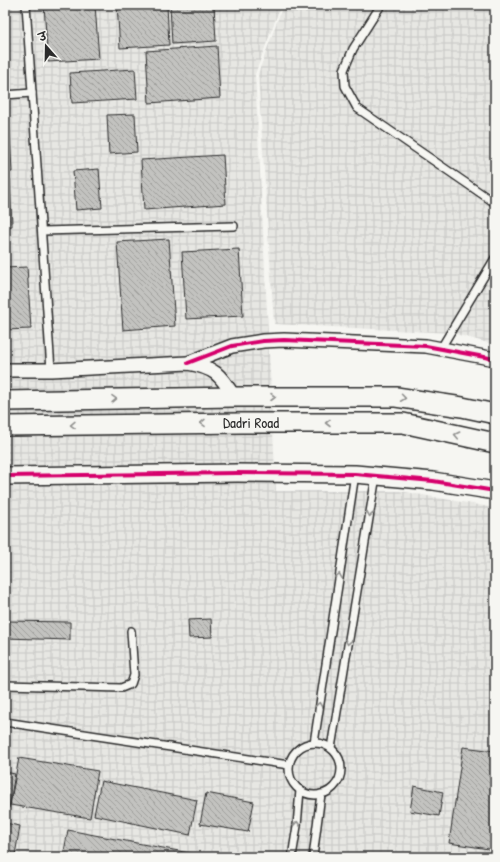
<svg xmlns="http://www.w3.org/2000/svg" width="500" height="862" viewBox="0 0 500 862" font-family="'Patrick Hand','Playpen Sans Deva',sans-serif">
  <defs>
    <pattern id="industrial-grid" width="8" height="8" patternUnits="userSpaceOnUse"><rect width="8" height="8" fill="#e7e7e3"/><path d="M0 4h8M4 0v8" fill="none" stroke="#c6c6c3"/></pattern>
    <pattern id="building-back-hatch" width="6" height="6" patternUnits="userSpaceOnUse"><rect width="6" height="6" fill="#c3c3c0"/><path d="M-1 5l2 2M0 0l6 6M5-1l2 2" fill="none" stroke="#9f9f9c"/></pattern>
  </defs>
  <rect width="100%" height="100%" fill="#f6f6f2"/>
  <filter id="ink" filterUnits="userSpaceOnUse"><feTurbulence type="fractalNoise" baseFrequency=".025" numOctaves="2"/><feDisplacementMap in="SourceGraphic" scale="8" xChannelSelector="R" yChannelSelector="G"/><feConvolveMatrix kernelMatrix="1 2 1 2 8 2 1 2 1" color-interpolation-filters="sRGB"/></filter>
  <g filter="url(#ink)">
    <!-- industrial -->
    <g fill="url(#industrial-grid)">
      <polygon points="5,5 281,5 255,74 276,491 400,491 495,508 495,857 5,857"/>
      <polygon points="283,5 495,5 495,345 452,333 274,324 258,74"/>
    </g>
    <!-- building -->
    <g fill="url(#building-back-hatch)" stroke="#2b2b2b">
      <polygon points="44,5 95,5 99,59 48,62"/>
      <polygon points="117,5 167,5 169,45 120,48"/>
      <polygon points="170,5 214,5 216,41 172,44"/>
      <polygon points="5,16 9,78 5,78"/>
      <polygon points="217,46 220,98 149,103 146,51"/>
      <polygon points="135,69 137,99 72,103 70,73"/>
      <polygon points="135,114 137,152 109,154 107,115"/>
      <polygon points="5,117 9,117 12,172 5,172"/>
      <polygon points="223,155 226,204 144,210 141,160"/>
      <polygon points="99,169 102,208 76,210 73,171"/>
      <polygon points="5,179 10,179 12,226 5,227"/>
      <polygon points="169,239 175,326 123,330 117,242"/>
      <polygon points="239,249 243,316 186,319 182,252"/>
      <polygon points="27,267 31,329 5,330 5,268"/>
      <polygon points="211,619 212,637 189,638 188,620"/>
      <polygon points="5,621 70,622 70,640 5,638"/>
      <polygon points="463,747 495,751 495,850 449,843"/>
      <polygon points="19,758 98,771 90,818 10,805"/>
      <polygon points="5,772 15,774 9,808 5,808"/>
      <polygon points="101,781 197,800 190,835 94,815"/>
      <polygon points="414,786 443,792 439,816 410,811"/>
      <polygon points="206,793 254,802 248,832 200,824"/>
      <polygon points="5,823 20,826 15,855 5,853"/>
      <polygon points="68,830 200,855 200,857 63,857"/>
    </g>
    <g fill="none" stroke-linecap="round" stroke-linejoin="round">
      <defs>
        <g id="service">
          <polyline points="26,5 51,370"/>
          <polyline points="381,5 353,49 344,70 345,86 357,108 495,203"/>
          <polyline points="5,95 32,93"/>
          <polyline points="42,231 234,226"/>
          <polyline points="441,348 495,258"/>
          <polyline points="5,685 121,688 131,684 134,675 131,631"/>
          <polyline points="5,722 289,765"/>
          <polyline points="314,743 355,474"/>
          <circle cx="315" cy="769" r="26"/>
          <polyline points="331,748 376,476"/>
          <polyline points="292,857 297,826 300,790"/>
          <polyline points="313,857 321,794"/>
        </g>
        <g id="minor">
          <polyline points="188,363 232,346 263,341 284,340 426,346 495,359"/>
          <path d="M 5,370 L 51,370 L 188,363 C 215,368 220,374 234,397"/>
        </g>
        <polyline id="tertiary" points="5,476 237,473 355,474 433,481 495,491"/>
        <g id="secondary">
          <polyline points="5,401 234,397 396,397 462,407 495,414"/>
          <polyline points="5,426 242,423 403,423 495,443"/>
        </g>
      </defs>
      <!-- service casing -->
      <use href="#service" stroke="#2b2b2b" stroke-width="10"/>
      <!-- minor casing -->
      <use href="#minor" stroke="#2b2b2b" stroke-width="16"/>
      <!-- tertiary casing -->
      <use href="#tertiary" stroke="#2b2b2b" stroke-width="20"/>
      <!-- secondary casing -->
      <use href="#secondary" stroke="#2b2b2b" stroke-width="22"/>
      <!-- service -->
      <use href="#service" stroke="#f6f6f2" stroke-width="7"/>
      <!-- minor -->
      <use href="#minor" stroke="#f6f6f2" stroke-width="13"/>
      <!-- tertiary -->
      <use href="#tertiary" stroke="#f6f6f2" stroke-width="17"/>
      <!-- secondary -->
      <use href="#secondary" stroke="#f6f6f2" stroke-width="19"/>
      <defs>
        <g id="cycleway">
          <polyline points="188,363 232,346 263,341 284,340 426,346 495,359"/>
          <polyline points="5,476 237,473 355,474 433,481 495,491"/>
        </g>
      </defs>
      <!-- cycleway casing -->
      <use href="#cycleway" stroke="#f6f6f2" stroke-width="6"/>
      <!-- cycleway -->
      <use href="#cycleway" stroke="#d6006c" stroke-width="4"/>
    </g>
    <!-- one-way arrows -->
    <defs><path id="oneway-chevron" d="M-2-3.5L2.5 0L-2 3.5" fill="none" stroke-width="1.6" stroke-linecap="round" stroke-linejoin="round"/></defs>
    <g stroke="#90908e">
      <use href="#oneway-chevron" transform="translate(273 397)"/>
      <use href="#oneway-chevron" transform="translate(403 398) rotate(8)"/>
      <use href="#oneway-chevron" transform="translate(114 399) rotate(-1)"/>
      <use href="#oneway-chevron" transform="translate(203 423) rotate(179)"/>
      <use href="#oneway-chevron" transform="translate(328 423) rotate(-180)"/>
      <use href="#oneway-chevron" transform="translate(73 425) rotate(179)"/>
      <use href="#oneway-chevron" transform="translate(457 435) rotate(-168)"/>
      <use href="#oneway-chevron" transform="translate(370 514) rotate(100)"/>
      <use href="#oneway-chevron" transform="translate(339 576) rotate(-81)"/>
      <use href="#oneway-chevron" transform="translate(348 642) rotate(100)"/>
      <use href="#oneway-chevron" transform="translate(319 705) rotate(-81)"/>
      <use href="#oneway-chevron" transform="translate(297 824) rotate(-84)"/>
    </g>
  </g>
  <g text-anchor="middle" stroke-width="4" stroke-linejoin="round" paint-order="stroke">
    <!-- street labels -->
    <g font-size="15" fill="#2b2b2b" stroke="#f6f6f2">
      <text x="251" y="428">Dadri Road</text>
    </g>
  </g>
  <!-- margin -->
  <rect width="500" height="862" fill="none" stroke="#f6f6f2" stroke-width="20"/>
  <rect x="10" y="10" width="480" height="842" fill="none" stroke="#2b2b2b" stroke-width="1.5" filter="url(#ink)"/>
  <!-- north arrow -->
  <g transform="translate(46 46) rotate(340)" stroke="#f6f6f2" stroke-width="3" paint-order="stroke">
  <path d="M0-3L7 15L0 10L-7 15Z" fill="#2b2b2b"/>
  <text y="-6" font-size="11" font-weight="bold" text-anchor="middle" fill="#2b2b2b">उ</text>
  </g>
</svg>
